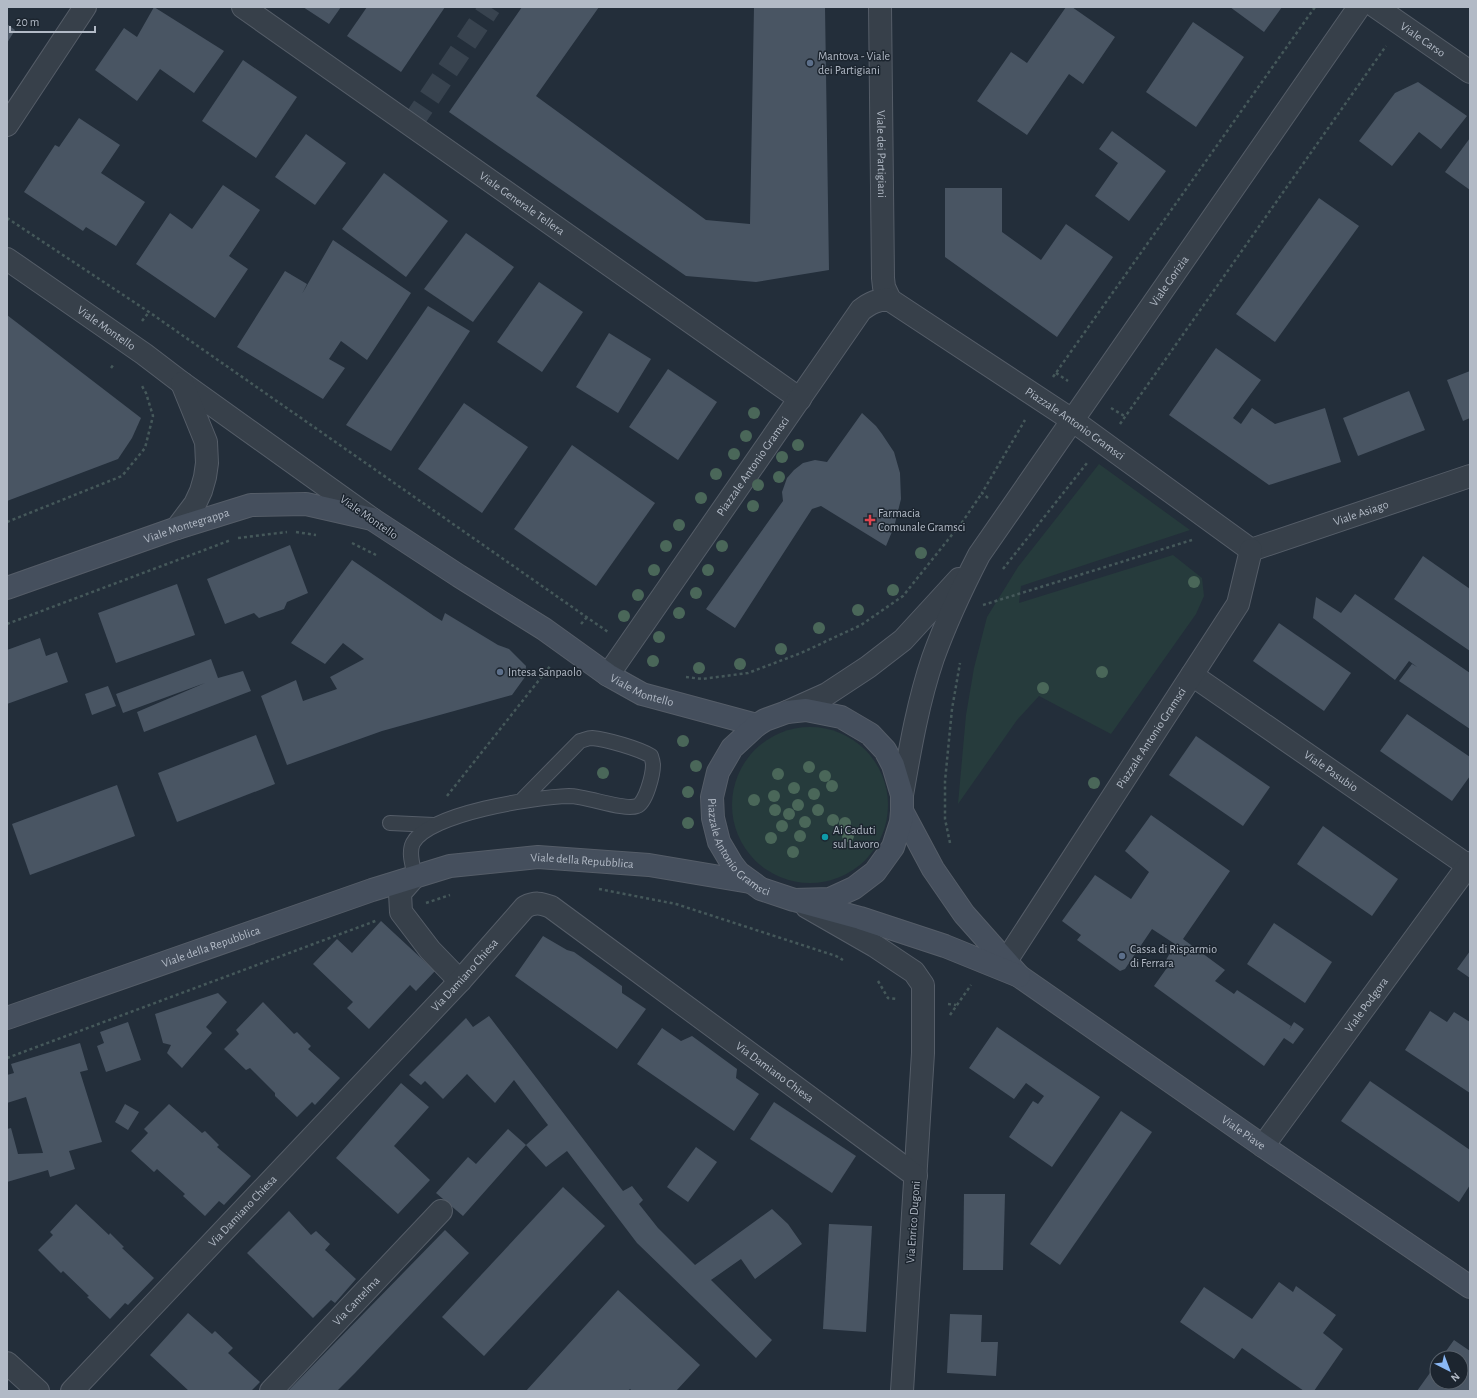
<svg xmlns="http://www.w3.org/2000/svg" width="1477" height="1398" viewBox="0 0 1477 1398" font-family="'Alegreya Sans',sans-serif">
  <rect width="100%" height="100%" fill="#232e3a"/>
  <!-- green -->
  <g fill="#263b3c">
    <polygon points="1099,464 1190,530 1021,586 1019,603 1173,555 1202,578 1204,596 1196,614 1111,734 1039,696 1017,720 958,804 966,715 974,668 987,617 1018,567"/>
    <circle cx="810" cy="805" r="78"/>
  </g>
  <!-- building -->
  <g fill="#495563">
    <polygon points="154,7 224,51 194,93 160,69 137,101 95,70 124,28 137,37"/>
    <polygon points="303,7 341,7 329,24"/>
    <polygon points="367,7 445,7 401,72 347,36"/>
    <polygon points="522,7 599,7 536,96 706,220 750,224 754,7 825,7 829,270 756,282 686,276 449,112"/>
    <polygon points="1066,7 1072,7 1115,37 1083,84 1069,74 1027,135 977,101 1011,52 1027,63"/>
    <polygon points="1230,7 1282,7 1264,32"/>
    <polygon points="1193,22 1244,57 1196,127 1146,92"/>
    <polygon points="7,24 15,30 7,43"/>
    <polygon points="243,60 297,97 256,158 202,121"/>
    <polygon points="1418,82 1467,116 1441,149 1419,132 1392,166 1359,141 1395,93"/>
    <polygon points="79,118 120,145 101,173 145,202 116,246 86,227 83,231 24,192 55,145 59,147"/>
    <polygon points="1112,131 1166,171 1129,221 1095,196 1118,163 1099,149"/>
    <polygon points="306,134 346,163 315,205 275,177"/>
    <polygon points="1470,138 1470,190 1445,172"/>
    <polygon points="384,173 448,221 406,277 342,229"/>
    <polygon points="223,185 260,210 229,256 248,269 215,318 136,264 170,213 192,229"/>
    <polygon points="945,188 1002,188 1002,232 1041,260 1066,224 1113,257 1057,337 945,257"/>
    <polygon points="1319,198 1359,226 1275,342 1236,314"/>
    <polygon points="466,233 514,267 473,322 424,289"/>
    <polygon points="333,240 411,293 367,360 341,341 329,359 345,368 323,399 237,347 285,271 307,284 302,294"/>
    <polygon points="539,282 583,312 542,372 497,342"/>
    <polygon points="428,306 470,331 391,451 346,425"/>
    <polygon points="7,315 141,418 132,438 118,459 7,501"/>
    <polygon points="609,333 651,359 618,413 576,387"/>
    <polygon points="1216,348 1261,380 1233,418 1241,424 1252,408 1275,424 1325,408 1341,462 1269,485 1169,415"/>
    <polygon points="668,369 717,402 678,460 629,427"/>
    <polygon points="1470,371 1470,418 1463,421 1447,380"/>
    <polygon points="1409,391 1425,430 1358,456 1343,418"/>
    <polygon points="464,403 528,447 482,513 418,469"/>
    <polygon points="862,413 876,426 882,434 894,452 900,473 901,499 894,527 886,546 821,506 812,509 735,628 706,609 783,501 782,492 787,478 794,470 803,463 815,460 827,462"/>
    <polygon points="572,445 655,503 596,586 514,529"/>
    <polygon points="290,545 308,593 287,602 284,609 259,618 254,613 225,624 207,579"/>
    <polygon points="1423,556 1470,589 1470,651 1394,599"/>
    <polygon points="352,560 434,616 442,621 445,613 498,645 509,649 526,666 525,677 512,695 382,731 287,765 261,696 296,680 303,701 337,689 330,677 364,659 343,643 325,664 291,643"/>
    <polygon points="177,584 195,635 116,663 98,613"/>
    <polygon points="1355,594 1470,673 1470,729 1399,681 1412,664 1417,667 1409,661 1395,680 1313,618 1316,597 1341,613"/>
    <polygon points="1279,623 1351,673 1324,711 1253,661"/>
    <polygon points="40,638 46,656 57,652 68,682 7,704 7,650"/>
    <polygon points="211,659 218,678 243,671 251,691 144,732 137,712 205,683 123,713 116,694"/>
    <polygon points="108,686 116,706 92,715 85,694"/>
    <polygon points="1407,714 1470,757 1470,776 1452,801 1380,751"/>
    <polygon points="256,735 275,784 177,822 158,773"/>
    <polygon points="1196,736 1270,787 1243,826 1169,775"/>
    <polygon points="117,785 135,836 30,875 12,824"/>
    <polygon points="1151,815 1230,871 1183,939 1225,970 1215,981 1234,994 1237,990 1291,1026 1289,1030 1294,1022 1304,1029 1293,1044 1284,1038 1264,1066 1154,986 1169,965 1166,960 1175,944 1152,929 1125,969 1120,971 1077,940 1081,935 1062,921 1095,875 1131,899 1149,872 1125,851"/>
    <polygon points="1323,826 1398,879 1372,916 1297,864"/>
    <polygon points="381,921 435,971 416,991 410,985 369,1029 347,1008 353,1002 313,964 337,939 352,953"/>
    <polygon points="1274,923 1332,962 1305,1003 1247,964"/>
    <polygon points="543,936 567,950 574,952 622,986 622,993 646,1009 617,1049 515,976"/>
    <polygon points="1470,951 1470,978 1457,969"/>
    <polygon points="218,993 227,1002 206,1027 212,1033 182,1068 167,1053 171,1045 163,1043 155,1014"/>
    <polygon points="263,1002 294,1034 297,1032 311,1046 308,1049 340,1078 315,1105 312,1102 297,1117 275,1096 275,1093 250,1068 246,1070 224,1049 239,1034 236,1030"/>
    <polygon points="1430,1011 1447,1022 1454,1012 1470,1022 1470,1093 1405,1050"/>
    <polygon points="489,1016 623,1191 632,1186 643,1200 639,1204 658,1228 695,1265 772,1209 788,1224 802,1244 755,1279 741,1259 711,1280 772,1340 756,1358 637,1243 567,1151 546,1167 526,1145 548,1125 514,1080 495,1103 467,1074 443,1099 425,1081 421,1085 409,1075 466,1018 473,1027"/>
    <polygon points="128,1022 141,1060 106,1072 97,1046 104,1043 100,1032"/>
    <polygon points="997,1027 1100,1097 1052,1167 1009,1137 1033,1101 1038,1104 1044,1096 1026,1083 1014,1099 969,1068"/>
    <polygon points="662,1028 681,1041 692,1036 737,1069 736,1078 759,1094 734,1131 637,1064"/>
    <polygon points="80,1043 88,1070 80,1072 102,1142 69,1151 75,1169 50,1177 48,1170 7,1182 7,1129 11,1128 18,1154 43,1153 26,1097 7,1103 7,1075 14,1073 11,1064"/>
    <polygon points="1370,1081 1470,1150 1470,1185 1459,1202 1341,1121"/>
    <polygon points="401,1083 429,1107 394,1146 430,1180 398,1214 336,1158"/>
    <polygon points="774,1102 856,1156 832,1193 750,1139"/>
    <polygon points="125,1104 139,1112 128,1130 115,1122"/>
    <polygon points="169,1104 202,1133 205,1131 219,1145 217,1147 251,1176 224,1205 219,1201 205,1216 183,1196 185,1194 157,1169 154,1172 131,1151 148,1133 144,1129"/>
    <polygon points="1121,1111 1152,1132 1060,1265 1030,1244"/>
    <polygon points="508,1129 526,1145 463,1216 436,1193 468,1157 476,1164"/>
    <polygon points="696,1147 717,1162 688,1202 667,1187"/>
    <polygon points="563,1187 605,1226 484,1356 442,1317"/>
    <polygon points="964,1194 1005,1194 1003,1270 963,1270"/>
    <polygon points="76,1204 109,1235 110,1233 124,1247 122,1248 154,1278 128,1305 125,1303 110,1319 87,1297 89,1296 63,1271 61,1273 38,1250 53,1235 50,1232"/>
    <polygon points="289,1211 311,1235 316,1231 330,1244 325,1250 356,1279 335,1303 331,1300 313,1318 247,1253"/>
    <polygon points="829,1224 872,1226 866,1332 823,1329"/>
    <polygon points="445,1230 469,1253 355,1373 337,1391 288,1391"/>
    <polygon points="1279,1282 1293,1292 1296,1286 1336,1315 1323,1333 1343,1349 1314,1391 1304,1391 1242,1348 1234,1359 1180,1322 1204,1287 1252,1319"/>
    <polygon points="618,1290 700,1365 676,1391 632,1391 630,1389 628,1391 526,1391"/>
    <polygon points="188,1313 212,1334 215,1331 233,1348 228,1353 260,1382 251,1391 189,1391 150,1355"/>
    <polygon points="950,1314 982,1315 981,1342 998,1342 996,1376 947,1373"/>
    <polygon points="1454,1340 1470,1351 1470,1391 1417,1391 1437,1363 1437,1382 1461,1382 1461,1358 1441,1358"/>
  </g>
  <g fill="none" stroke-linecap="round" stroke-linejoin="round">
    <!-- minor-tunnel -->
    <polyline stroke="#38434f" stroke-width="22" stroke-dasharray="22 11" stroke-linecap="butt" points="411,125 490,7"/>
    <defs>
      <g id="service">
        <polyline points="390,823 434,825"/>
        <path d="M 415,876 C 413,866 408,853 413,843 C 429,813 536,797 569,796 C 587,796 624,811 637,806 C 646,803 653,774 653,765 C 653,762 652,759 651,756 C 640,749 606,739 592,738 C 588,738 584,740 580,741 L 521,801"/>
      </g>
      <g id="minor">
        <path id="s1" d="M 243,7 L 800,399"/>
        <path id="s2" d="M 880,7 L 883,278 L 884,287 L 890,300"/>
        <path id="s3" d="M 1376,7 L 1470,72"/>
        <polyline points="7,125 85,7"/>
        <path id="s4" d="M 1251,550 L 1470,476"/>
        <path id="s5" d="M 608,675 L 861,310 C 870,303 878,299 890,300 L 1072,420 L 1251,550"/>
        <path id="s6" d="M 1192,675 L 1470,867"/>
        <polyline points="415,876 400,893 401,912 430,950 460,981"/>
        <polyline points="807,907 875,946 914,972 923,985 923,1053 902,1391"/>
        <path id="s7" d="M 1006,961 L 1238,604 L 1251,550"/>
        <path id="s8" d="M 1263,1146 L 1470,863"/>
        <polyline points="7,1363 38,1391"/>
        <path id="s9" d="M 72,1391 L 460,981 L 525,907 C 535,902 541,903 551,907 L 916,1176"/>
        <path id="s10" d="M 271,1391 L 441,1211"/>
      </g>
      <g id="tertiary">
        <path id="s11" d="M 7,259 L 144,354 L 182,383 L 372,519"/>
        <polyline points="177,528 195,504 201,491 205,477 207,463 206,442 182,383"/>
        <polyline points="787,712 827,694 868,667 903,640 959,579"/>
        <path id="s12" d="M 902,795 C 910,749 918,702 933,658 C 946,622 962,588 979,555 L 1359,7"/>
      </g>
      <g id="secondary">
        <path id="s13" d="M 7,588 L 177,528 L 251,505 L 306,504 L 372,519 L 459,576 L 544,629 L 608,675 L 642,694 L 757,725"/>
        <path id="s14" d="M 902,811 L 933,869 L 964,914 L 1019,976 L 1263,1146 L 1470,1287"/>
        <path id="s15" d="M 794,900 L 830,899 L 854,888 L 875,872 L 893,847 L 901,822 L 902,811 L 902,795 L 893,765 L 885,750 L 870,734 L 841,717 L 806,710 L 787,712 L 765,720 L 757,725 L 732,748 L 718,772 L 712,797 L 713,818 L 719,842 L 732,864 L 739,873 L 761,889 L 794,900 L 860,918 L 945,946 L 1019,976"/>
        <path id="s16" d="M 7,1018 L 372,890 L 450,866 L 538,857 L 649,865 L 750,882"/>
      </g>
    </defs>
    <!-- service casing -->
    <use href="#service" stroke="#555d68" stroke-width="16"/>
    <!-- minor casing -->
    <use href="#minor" stroke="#555d68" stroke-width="24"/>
    <!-- tertiary casing -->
    <use href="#tertiary" stroke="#555d68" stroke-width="24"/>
    <!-- secondary casing -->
    <use href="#secondary" stroke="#555d68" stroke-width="24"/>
    <!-- path -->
    <g stroke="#45585a" stroke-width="2.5" stroke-dasharray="3 3" stroke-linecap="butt">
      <polyline points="7,218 149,312 608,632"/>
      <polyline points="142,321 149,312"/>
      <polyline points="111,368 114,364"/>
      <polyline points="1056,373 1068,381"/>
      <polyline points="1053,377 1315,7"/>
      <polyline points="1111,408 1126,417"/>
      <polyline points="1120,424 1386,46"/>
      <polyline points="988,498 982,493 1025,420"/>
      <polyline points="7,522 122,476 145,448 153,416 146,393 142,386"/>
      <polyline points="296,532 316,535"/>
      <polyline points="238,538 287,532"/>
      <polyline points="352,543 376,555"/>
      <polyline points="1003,569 1087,463"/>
      <polyline points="983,605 1192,540"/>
      <polyline points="7,624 231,540"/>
      <polyline points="581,624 587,617"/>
      <polyline points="686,677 702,679 748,673 801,653 861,625 903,596 963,521 982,493"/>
      <polyline points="447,796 551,665"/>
      <polyline points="950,843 945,819 945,781 952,709 960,663"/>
      <polyline points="599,889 676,904 836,956 843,960"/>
      <polyline points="426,903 450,895"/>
      <polyline points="878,981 888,998 897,999"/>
      <polyline points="948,1004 956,1005"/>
      <polyline points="950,1015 971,985"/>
      <polyline points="7,1058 378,920"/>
    </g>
    <!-- service -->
    <use href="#service" stroke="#37404a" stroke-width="14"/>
    <!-- minor -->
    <use href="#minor" stroke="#37404a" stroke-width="22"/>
    <!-- tertiary -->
    <use href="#tertiary" stroke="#37404a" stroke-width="22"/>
    <!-- secondary -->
    <use href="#secondary" stroke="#454f5d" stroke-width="22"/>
  </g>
  <!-- trees -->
  <g fill="#4a6759">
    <circle cx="754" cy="413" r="6"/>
    <circle cx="746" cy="436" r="6"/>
    <circle cx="798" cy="445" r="6"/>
    <circle cx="734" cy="454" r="6"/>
    <circle cx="782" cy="457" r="6"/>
    <circle cx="716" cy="474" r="6"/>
    <circle cx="779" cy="477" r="6"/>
    <circle cx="758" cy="485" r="6"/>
    <circle cx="701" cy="498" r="6"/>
    <circle cx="753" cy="506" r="6"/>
    <circle cx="679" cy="525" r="6"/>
    <circle cx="666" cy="546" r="6"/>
    <circle cx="722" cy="546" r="6"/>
    <circle cx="921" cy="553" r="6"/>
    <circle cx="654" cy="570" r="6"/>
    <circle cx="708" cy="570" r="6"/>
    <circle cx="1194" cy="582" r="6"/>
    <circle cx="893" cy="590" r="6"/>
    <circle cx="696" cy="593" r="6"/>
    <circle cx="638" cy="595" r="6"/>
    <circle cx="858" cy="610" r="6"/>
    <circle cx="679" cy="613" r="6"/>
    <circle cx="624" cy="616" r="6"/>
    <circle cx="819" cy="628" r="6"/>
    <circle cx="659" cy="637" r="6"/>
    <circle cx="781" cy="649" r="6"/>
    <circle cx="653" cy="661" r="6"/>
    <circle cx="740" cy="664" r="6"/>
    <circle cx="699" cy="668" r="6"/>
    <circle cx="1102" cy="672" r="6"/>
    <circle cx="1043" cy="688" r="6"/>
    <circle cx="683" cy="741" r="6"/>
    <circle cx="696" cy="766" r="6"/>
    <circle cx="809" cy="767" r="6"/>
    <circle cx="603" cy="773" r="6"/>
    <circle cx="778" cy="774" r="6"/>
    <circle cx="825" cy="776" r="6"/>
    <circle cx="1094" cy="783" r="6"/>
    <circle cx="832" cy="786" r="6"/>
    <circle cx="794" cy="788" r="6"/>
    <circle cx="688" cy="792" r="6"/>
    <circle cx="814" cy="794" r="6"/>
    <circle cx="774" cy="796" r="6"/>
    <circle cx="754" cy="800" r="6"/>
    <circle cx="798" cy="805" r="6"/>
    <circle cx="775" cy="810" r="6"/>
    <circle cx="818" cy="810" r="6"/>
    <circle cx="789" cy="814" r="6"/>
    <circle cx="833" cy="820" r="6"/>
    <circle cx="805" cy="822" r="6"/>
    <circle cx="688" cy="823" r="6"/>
    <circle cx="845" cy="823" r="6"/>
    <circle cx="782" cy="826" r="6"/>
    <circle cx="800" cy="836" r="6"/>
    <circle cx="848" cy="836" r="6"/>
    <circle cx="771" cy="838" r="6"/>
    <circle cx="793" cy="852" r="6"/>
  </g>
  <!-- markers -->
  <g fill="#5c6f8a" stroke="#1c252f" stroke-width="1.5">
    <circle cx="810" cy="63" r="4"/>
    <circle cx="500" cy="672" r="4"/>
    <circle cx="1122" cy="956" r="4"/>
  </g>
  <path fill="#e0444e" stroke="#1c252f" stroke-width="1.5" d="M868 514h4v4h4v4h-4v4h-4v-4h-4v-4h4z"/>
  <circle fill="#0f9aa8" stroke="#1c252f" stroke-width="1.5" cx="825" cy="837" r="4"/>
  <g text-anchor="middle" stroke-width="3" stroke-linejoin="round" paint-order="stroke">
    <!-- street labels -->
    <g font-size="12" fill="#b2bac6" stroke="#1c252f">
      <text dy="4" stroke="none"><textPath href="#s3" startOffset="57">Viale Carso</textPath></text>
      <text dy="4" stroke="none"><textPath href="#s2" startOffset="147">Viale dei Partigiani</textPath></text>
      <text dy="4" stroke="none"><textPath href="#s1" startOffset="341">Viale Generale Tellera</textPath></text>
      <text dy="4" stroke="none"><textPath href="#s12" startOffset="587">Viale Gorizia</textPath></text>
      <text dy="4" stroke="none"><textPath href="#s11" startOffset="121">Viale Montello</textPath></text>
      <text dy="4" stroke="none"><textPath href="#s5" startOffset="698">Piazzale Antonio Gramsci</textPath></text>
      <text dy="4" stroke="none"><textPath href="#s5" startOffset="254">Piazzale Antonio Gramsci</textPath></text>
      <text dy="4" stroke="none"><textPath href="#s4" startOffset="116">Viale Asiago</textPath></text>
      <text transform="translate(369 517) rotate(35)" y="4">Viale Montello</text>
      <text dy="4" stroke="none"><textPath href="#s13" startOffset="190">Viale Montegrappa</textPath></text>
      <text dy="4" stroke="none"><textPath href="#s13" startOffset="701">Viale Montello</textPath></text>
      <text dy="4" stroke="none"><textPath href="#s7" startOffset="266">Piazzale Antonio Gramsci</textPath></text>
      <text dy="4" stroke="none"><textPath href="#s6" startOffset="169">Viale Pasubio</textPath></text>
      <text dy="4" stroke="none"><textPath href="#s15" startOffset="512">Piazzale Antonio Gramsci</textPath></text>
      <text dy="4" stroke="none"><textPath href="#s16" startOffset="601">Viale della Repubblica</textPath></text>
      <text dy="4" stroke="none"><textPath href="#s16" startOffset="216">Viale della Repubblica</textPath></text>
      <text dy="4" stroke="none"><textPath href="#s9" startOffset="572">Via Damiano Chiesa</textPath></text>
      <text dy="4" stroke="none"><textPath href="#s8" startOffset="175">Viale Podgora</textPath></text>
      <text dy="4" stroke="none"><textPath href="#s9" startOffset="968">Via Damiano Chiesa</textPath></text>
      <text dy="4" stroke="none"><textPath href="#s14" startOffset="477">Viale Piave</textPath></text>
      <text dy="4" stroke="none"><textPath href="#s9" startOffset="248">Via Damiano Chiesa</textPath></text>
      <text transform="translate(913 1222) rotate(-86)" y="4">Via Enrico Dugoni</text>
      <text dy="4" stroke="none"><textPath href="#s10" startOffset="124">Via Cantelma</textPath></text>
    </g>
    <!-- poi labels -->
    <g font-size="12" fill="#b2bac6" stroke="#1c252f" text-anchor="start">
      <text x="818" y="60">Mantova - Viale<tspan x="818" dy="14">dei Partigiani</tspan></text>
      <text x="878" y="517">Farmacia<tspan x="878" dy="14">Comunale Gramsci</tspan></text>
      <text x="508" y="676">Intesa Sanpaolo</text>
      <text x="833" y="834">Ai Caduti<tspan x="833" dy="14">sul Lavoro</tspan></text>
      <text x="1130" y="953">Cassa di Risparmio<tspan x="1130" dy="14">di Ferrara</tspan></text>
    </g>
  </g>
  <!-- border -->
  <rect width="1477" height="1398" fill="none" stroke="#b2bac6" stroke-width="16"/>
  <!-- north arrow -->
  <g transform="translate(1449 1370) rotate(138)"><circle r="19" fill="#1c252f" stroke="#58616b"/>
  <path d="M0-3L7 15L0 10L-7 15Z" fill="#89b7f4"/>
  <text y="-6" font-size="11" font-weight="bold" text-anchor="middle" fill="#b2bac6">N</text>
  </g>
  <!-- scale -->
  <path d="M10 26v6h85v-6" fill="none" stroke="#b2bac6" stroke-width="2"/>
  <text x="16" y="26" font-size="12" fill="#b2bac6" stroke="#1c252f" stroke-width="3" paint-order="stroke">20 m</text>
</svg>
